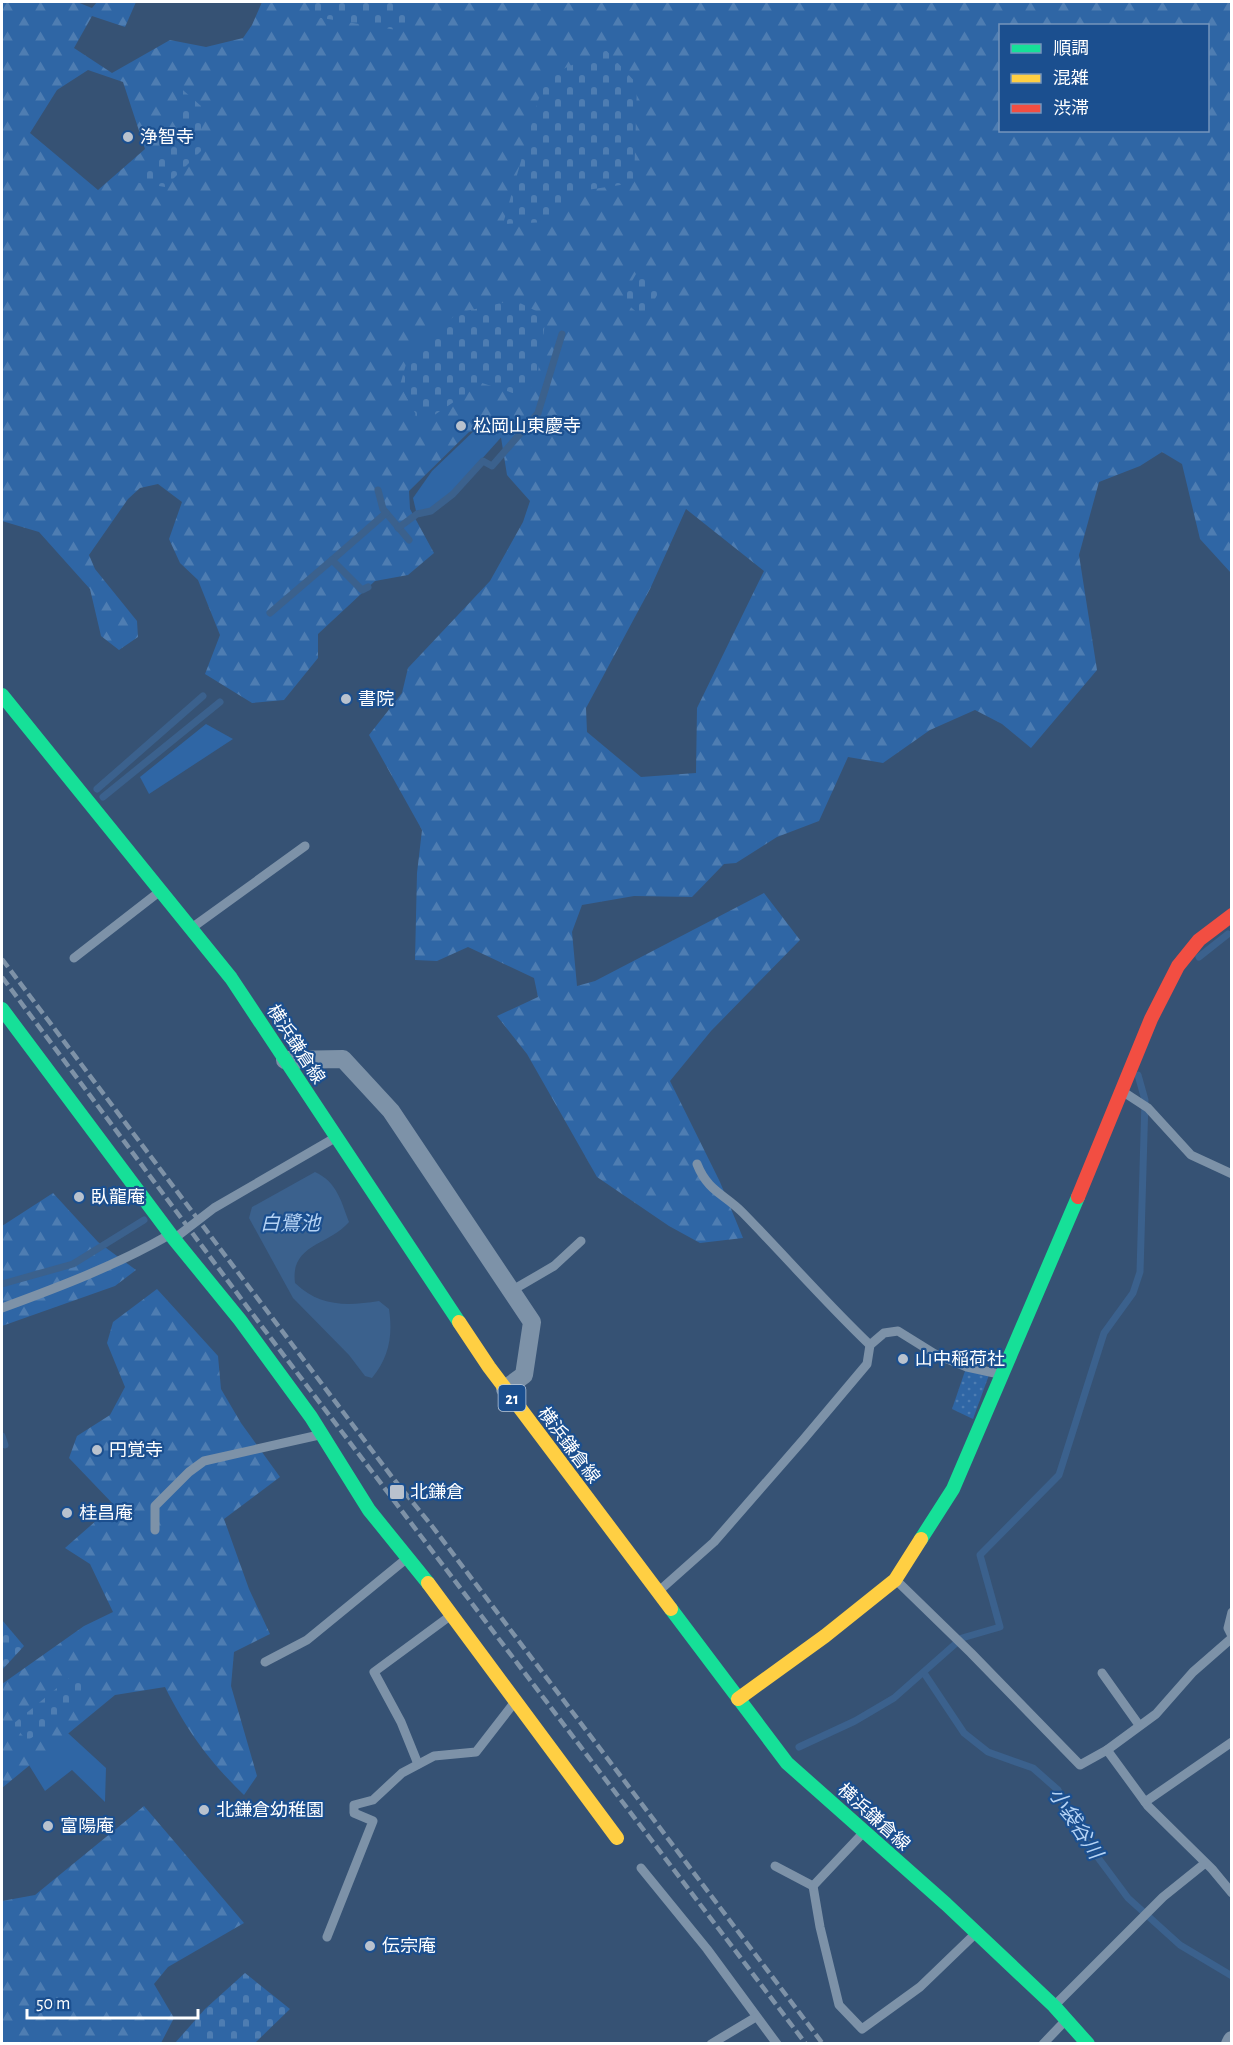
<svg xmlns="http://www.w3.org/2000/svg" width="1233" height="2045" viewBox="0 0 1233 2045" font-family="'Alegreya Sans','Noto Sans JP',sans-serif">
  <defs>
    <pattern id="forest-firs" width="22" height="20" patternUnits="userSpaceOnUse" patternTransform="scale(1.5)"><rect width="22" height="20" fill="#2f66a5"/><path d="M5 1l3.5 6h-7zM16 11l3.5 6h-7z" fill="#4e7db2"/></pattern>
    <pattern id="cemetery-stones" width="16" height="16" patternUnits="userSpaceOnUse" patternTransform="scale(1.5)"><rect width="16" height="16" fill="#2f66a5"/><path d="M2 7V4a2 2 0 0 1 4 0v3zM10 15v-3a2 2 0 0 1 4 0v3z" fill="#4e7db2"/></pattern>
    <pattern id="park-dots" width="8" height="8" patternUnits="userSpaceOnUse" patternTransform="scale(1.5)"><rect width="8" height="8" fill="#2f66a5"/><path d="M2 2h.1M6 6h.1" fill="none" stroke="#4e7db2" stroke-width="1.8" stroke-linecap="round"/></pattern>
  </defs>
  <rect width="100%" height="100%" fill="#365274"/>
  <!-- green -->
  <g fill="#2f66a5">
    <polygon points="502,404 523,413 453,491 430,509 416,511 413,498 432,471"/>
    <polygon points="206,724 233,739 149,794 140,777"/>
    <polygon points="57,1723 106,1768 105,1802 72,1770 45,1791 19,1749"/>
  </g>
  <!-- forest -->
  <g fill="url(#forest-firs)" fill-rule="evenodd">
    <path d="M 2,2 L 77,2 L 92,8 L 97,2 L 136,2 L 125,27 L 92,16 L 74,48 L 112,73 L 170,40 L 206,47 L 243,38 L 252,25 L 262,2 L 1231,2 L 1231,573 L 1200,539 L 1182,464 L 1162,452 L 1140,466 L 1099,482 L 1079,555 L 1097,670 L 1031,748 L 1002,724 L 975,710 L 930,730 L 883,763 L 848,757 L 819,821 L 777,837 L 736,863 L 724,864 L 692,897 L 634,896 L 582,905 L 572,932 L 577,986 L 595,981 L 764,893 L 800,940 L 711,1031 L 670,1081 L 720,1182 L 743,1238 L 700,1243 L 669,1226 L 597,1177 L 527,1054 L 497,1016 L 538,997 L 534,978 L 468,947 L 437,961 L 415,960 L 417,873 L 422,830 L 369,735 L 402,693 L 408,668 L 490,581 L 523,522 L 530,501 L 507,475 L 499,425 L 469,432 L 409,491 L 410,509 L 434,553 L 408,575 L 375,581 L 318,634 L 318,658 L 284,700 L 252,703 L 205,674 L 220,635 L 198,580 L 180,563 L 169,539 L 182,502 L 158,484 L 140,488 L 128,499 L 89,555 L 95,569 L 137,621 L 138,637 L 119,650 L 101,636 L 90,589 L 39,532 L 2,521 ZM 1000,26 L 1208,26 L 1208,130 L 1000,130 ZM 88,70 L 123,82 L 145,149 L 98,190 L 30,133 L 57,90 ZM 686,509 L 764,571 L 697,708 L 696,773 L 641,777 L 587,732 L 586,708 L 650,589 Z"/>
    <polygon points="53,1193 98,1242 136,1270 115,1286 2,1326 2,1226"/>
    <path d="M 157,1289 L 218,1356 L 221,1389 L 241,1423 L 280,1477 L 224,1519 L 249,1589 L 270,1634 L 234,1652 L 231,1686 L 257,1776 L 244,1795 C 209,1761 187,1731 165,1687 L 115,1695 L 2,1788 L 2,1684 L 84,1626 L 113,1612 L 90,1564 L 65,1548 L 114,1505 L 69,1458 L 77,1436 L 110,1415 L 125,1387 L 107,1343 L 113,1322 Z"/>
    <polygon points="144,1806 244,1923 168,1967 154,1984 174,2018 161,2043 2,2043 2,1901 35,1895"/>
  </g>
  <!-- cemetery -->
  <g fill="url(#cemetery-stones)">
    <polygon points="314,2 411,2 403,31 309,16"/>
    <polygon points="606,50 637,84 634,183 573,192 549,222 503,224 545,77"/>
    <path d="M 176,84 L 201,106 L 201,151 L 165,187 L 134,182 C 165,155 196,135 173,90 Z"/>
    <polygon points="641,265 662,286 644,319 622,299"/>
    <polygon points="514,300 546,316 537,379 525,397 482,383 421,424 400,385 409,354 458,313"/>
    <polygon points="2,1620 24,1646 2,1670"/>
    <polygon points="79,1670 86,1685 68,1712 27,1741 13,1724"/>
    <polygon points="245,1973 290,2009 255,2043 175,2043 205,2009"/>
  </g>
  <!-- park -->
  <polygon fill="url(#park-dots)" points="965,1371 989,1375 973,1419 952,1409"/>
  <!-- water -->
  <path fill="#3b618d" d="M 315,1172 C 337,1182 341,1201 349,1222 C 328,1246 290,1244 295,1283 C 320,1307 347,1306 379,1301 L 389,1309 C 393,1336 389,1357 372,1378 L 365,1376 L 349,1355 L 293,1298 L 249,1218 L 252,1207 Z"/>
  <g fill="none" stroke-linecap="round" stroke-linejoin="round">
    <!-- stream -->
    <g stroke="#3b618d" stroke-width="7">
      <polyline points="378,490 383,509 409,540"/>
      <polyline points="398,528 417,514 431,511 453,494 483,461 492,466 538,413 562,334"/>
      <polyline points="332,560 386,513"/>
      <polyline points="270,613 332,560 362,590 368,587"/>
      <polyline points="97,789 203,696"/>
      <polyline points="103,797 220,702"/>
      <polyline points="1199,957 1228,934"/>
      <polyline points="2,1284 73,1264 144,1220"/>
      <polyline points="2,1436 5,1445"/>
      <polyline points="924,1673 964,1733 988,1752 1033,1768 1058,1790 1079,1832 1128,1898 1180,1945 1232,1976"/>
      <polyline points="799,1747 855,1721 894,1698 962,1638 1000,1627 980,1555 1059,1475 1104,1333 1133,1293 1140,1272 1145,1100 1138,1075"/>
    </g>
    <!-- lane -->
    <g stroke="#7d92a8" stroke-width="9">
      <polyline points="193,927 305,846"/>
      <polyline points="74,958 159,892"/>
      <polyline points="1125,1093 1148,1108 1191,1155 1232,1174"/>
      <path d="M 697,1164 C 708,1192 725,1194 743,1213 C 786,1257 826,1303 870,1345"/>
      <polyline points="175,1238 214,1208 333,1139"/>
      <polyline points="511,1291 554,1266 581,1241"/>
      <path d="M 2,1308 C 59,1287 115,1266 169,1235"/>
      <polyline points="155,1530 155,1506 189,1472 204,1461 319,1435"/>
      <polyline points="897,1581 971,1653 1080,1765 1107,1750 1148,1806 1212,1869 1232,1893"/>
      <polyline points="660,1590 714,1542 803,1440 867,1364 870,1345 884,1333 898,1331 935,1354 967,1367 999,1374"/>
      <polyline points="1232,1612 1228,1628 1232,1636"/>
      <polyline points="265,1662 307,1640 406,1559"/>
      <polyline points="1102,1673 1139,1725"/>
      <polyline points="1107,1750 1156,1714 1193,1672 1232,1638"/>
      <polyline points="418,1764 401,1722 374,1672 450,1616"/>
      <polyline points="1145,1802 1232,1742"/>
      <polyline points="775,1866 813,1886"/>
      <polyline points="641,1868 707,1949 777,2044"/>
      <polyline points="813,1886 820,1927 839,2005 862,2029 920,1987 975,1934"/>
      <polyline points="813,1886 863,1833"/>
      <polyline points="327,1937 373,1821 354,1813 354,1805 373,1800 402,1773 434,1756 476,1752 514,1703"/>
      <polyline points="1056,2004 1163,1897 1204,1864"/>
      <polyline points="711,2044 756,2017"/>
      <polyline points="1043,2044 1065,2021"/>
    </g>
    <!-- street -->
    <g stroke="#7d92a8" stroke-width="18">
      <polyline points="285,1060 343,1059 391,1111 532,1322 524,1375 505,1389"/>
      <polyline points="1230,2044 1232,2040"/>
    </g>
    <!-- fast -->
    <g stroke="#16e098" stroke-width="14">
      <polyline points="2,695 231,978 459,1322"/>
      <polyline points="2,1009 174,1239 240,1320 311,1417 369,1510 428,1583"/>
      <polyline points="921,1539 953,1489 1078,1197"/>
      <polyline points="671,1609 787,1763 946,1904 1054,2006 1088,2044"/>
    </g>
    <!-- slow -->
    <g stroke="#ffcf43" stroke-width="14">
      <polyline points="459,1322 489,1367 671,1609"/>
      <polyline points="428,1583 617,1838"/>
      <polyline points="738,1699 825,1636 895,1580 921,1539"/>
    </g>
    <!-- jam -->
    <polyline stroke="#f24e42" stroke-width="14" points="1078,1197 1151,1019 1178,966 1199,940 1232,915"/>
    <!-- rail -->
    <g stroke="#7e92a7" stroke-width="4.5" stroke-dasharray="10 4.5" stroke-linecap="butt">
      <polyline points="2,959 392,1477 432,1526 823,2044"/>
      <polyline points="2,977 251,1312 806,2044"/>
    </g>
  </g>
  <!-- markers -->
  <g fill="#b9c2ce" stroke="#1b4f8f" stroke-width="2">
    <circle cx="128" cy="137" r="6"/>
    <circle cx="461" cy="426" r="6"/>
    <circle cx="346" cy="699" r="6"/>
    <circle cx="79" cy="1197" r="6"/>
    <circle cx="903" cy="1359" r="6"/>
    <circle cx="97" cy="1450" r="6"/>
    <rect x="389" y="1484" width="16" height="16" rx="3"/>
    <circle cx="67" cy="1513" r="6"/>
    <circle cx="204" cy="1810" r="6"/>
    <circle cx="48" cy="1826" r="6"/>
    <circle cx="370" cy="1946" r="6"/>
  </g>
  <g text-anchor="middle" stroke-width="4.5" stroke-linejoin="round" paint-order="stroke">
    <!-- shield labels -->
    <rect fill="#1b4f8f" stroke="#bbcadd" stroke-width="1.5" x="498.5" y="1385" width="27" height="26" rx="4.5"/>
    <g font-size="16" font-weight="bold" fill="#fff">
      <text x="512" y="1404">21</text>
    </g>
    <!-- poi labels -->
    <g font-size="18" fill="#fff" stroke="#1b4f8f" text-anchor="start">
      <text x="140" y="143">浄智寺</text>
      <text x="473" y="432">松岡山東慶寺</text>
      <text x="358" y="705">書院</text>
      <text x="91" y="1203">臥龍庵</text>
      <text x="915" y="1365">山中稲荷社</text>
      <text x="109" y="1456">円覚寺</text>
      <text x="410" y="1498">北鎌倉</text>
      <text x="79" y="1519">桂昌庵</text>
      <text x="216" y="1816">北鎌倉幼稚園</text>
      <text x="60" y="1832">富陽庵</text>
      <text x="382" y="1952">伝宗庵</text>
    </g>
    <!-- street labels -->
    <g font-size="18" fill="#fff" stroke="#1b4f8f">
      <text transform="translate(296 1044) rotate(57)" y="6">横浜鎌倉線</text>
      <text transform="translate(569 1445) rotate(53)" y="6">横浜鎌倉線</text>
      <text transform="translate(874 1817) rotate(42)" y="6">横浜鎌倉線</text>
    </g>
    <!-- water labels -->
    <g font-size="20" font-style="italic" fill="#b5d3f5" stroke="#1b4f8f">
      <text x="290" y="1230">白鷺池</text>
      <text transform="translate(1076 1823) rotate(57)" y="7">小袋谷川</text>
    </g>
  </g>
  <!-- border -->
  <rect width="1233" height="2045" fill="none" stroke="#ffffff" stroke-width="6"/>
  <!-- legend -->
  <rect x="999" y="24" width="210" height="108" fill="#1b4f8f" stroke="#7695bc" stroke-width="1.5"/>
  <rect x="1011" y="44" width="30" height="9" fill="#16e098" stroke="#7695bc" stroke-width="1.5"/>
  <text x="1053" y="54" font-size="18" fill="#ffffff">順調</text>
  <rect x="1011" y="74" width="30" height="9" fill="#ffcf43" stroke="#7695bc" stroke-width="1.5"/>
  <text x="1053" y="84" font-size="18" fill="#ffffff">混雑</text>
  <rect x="1011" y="104" width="30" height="9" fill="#f24e42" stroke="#7695bc" stroke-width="1.5"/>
  <text x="1053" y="114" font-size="18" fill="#ffffff">渋滞</text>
  <!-- scale -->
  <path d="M27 2009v9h171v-9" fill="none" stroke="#ffffff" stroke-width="3"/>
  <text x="36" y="2009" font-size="18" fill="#ffffff" stroke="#1b4f8f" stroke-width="4.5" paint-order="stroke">50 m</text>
</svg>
